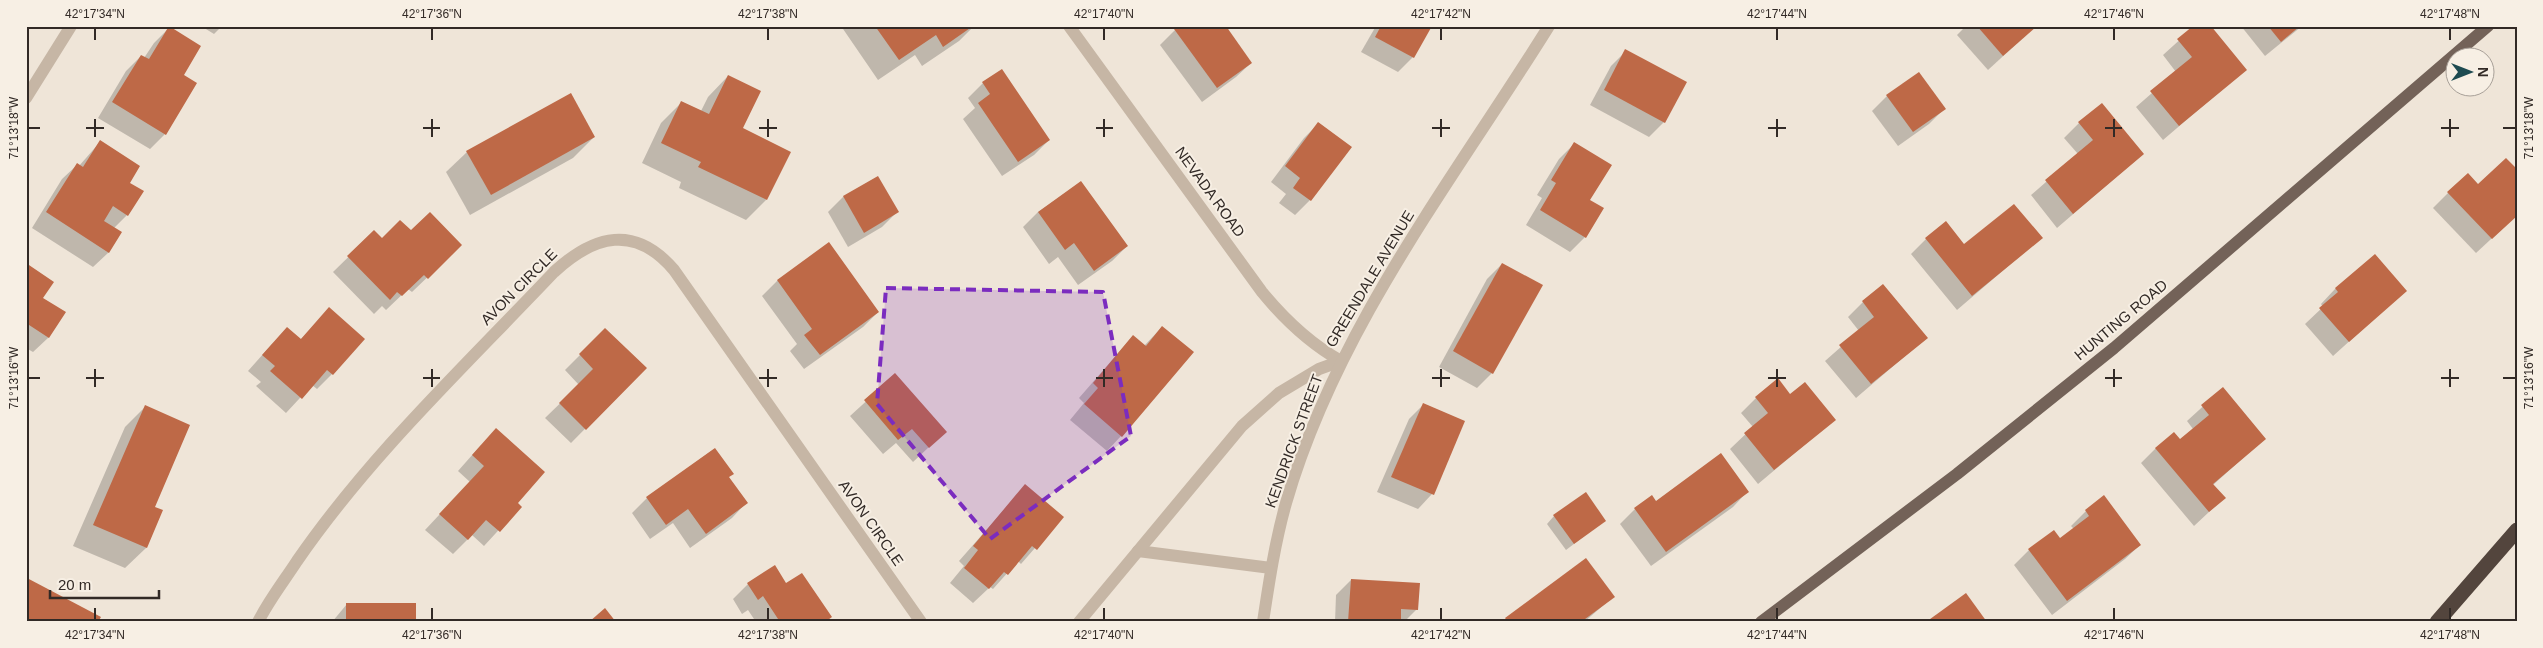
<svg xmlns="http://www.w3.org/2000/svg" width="2543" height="648" viewBox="0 0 2543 648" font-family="Helvetica,sans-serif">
  <rect width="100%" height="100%" fill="#efe5d8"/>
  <!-- shadow -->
  <g fill="#0003">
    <polygon points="201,26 222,26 214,34"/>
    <polygon points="841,26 974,26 959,41 922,66 915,55 878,80"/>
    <polygon points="1376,26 1430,26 1413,57 1398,72 1361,52"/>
    <polygon points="1966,26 2036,26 1988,70 1957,35"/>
    <polygon points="2195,26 2245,70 2163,140 2136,107 2176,72 2163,55"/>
    <polygon points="2241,26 2302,26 2265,56"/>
    <polygon points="169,28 182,76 195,84 165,134 150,149 98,118 126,71 141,56 144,58 154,43"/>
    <polygon points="1175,30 1251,63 1236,77 1202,102 1160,45"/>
    <polygon points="1626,51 1664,122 1649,137 1590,105 1611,66"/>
    <polygon points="728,76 741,129 766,200 746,220 679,188 681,182 642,163 661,123 682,102 701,111 708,97"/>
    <polygon points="983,83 1049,140 1034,155 1002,176 963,119 975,108 968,98"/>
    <polygon points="1887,96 1944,109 1929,124 1898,146 1872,111"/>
    <polygon points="1319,123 1350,147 1310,200 1295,215 1279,203 1286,194 1271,182 1304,138"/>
    <polygon points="2079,123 2143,154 2057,228 2031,195 2078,154 2064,138"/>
    <polygon points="594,137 573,158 470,215 446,172 467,152"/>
    <polygon points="100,142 128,183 127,215 114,228 120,233 108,253 93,267 32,228 62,179 77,165 79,166"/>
    <polygon points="1574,144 1589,200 1585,237 1570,252 1526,225 1542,198 1537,195 1559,159"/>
    <polygon points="877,177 897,212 882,227 848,247 828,212 843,197"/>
    <polygon points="1081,182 1127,246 1112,261 1078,285 1058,257 1049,264 1023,227 1038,212"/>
    <polygon points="2478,186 2517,215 2476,253 2433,208 2448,193"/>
    <polygon points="374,232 382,239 411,232 461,245 412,292 408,289 386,310 382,306 374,314 333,272"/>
    <polygon points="2041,238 1957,310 1911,254 1926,239 1964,246"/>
    <polygon points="828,244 878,312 863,327 804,369 790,351 797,344 762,296 777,281"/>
    <polygon points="2374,256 2405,291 2333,356 2305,324 2323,307 2321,304 2335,289"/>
    <polygon points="1502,264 1492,373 1477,388 1439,367 1487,279"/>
    <polygon points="26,265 41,298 64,313 48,338 33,352 26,348"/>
    <polygon points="1863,302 1926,338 1856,398 1825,361 1859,331 1848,317"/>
    <polygon points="329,309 332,374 317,389 312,385 286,413 256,386 261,382 248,371 272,344 300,340"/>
    <polygon points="1162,327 1121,436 1107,451 1070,420 1084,403 1079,398 1133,336 1144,346"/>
    <polygon points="605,330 645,368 571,443 545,418 579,385 565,370"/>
    <polygon points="895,375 945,432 913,462 896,443 883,454 850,416"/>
    <polygon points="2222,389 2264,439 2213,485 2224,498 2194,526 2141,463 2156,448 2179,441 2193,429 2187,421"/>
    <polygon points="1790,395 1834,420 1758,484 1730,449 1753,427 1741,413 1756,398"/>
    <polygon points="1424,404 1463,421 1432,494 1418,509 1377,492 1409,419"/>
    <polygon points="145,407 153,508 161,511 146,548 125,568 73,546 125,427"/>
    <polygon points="481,445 520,507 484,546 472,535 453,554 425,530 470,482 458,471"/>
    <polygon points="714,449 728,477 746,503 732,518 690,548 673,523 650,539 632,513 647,498"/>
    <polygon points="1025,486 1062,517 1021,564 1018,561 993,589 990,587 973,603 950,583 964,566 959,561"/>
    <polygon points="1747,492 1733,507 1651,566 1620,524 1635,509"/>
    <polygon points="2086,511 2140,545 2125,559 2052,615 2014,565 2029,550 2059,540 2074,529 2071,526"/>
    <polygon points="1554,516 1604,521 1566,550 1547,524"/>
    <polygon points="774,567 786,585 830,617 826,622 756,622 748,610 742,614 733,599 748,584"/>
    <polygon points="1351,580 1417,609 1404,622 1335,622 1336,595"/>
    <polygon points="1613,597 1584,622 1503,622 1506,619"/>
    <polygon points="347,604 414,622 332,622"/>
  </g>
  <!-- building -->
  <g fill="#be6947">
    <polygon points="169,26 201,46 184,75 197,83 166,135 112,102 141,55 149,59"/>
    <polygon points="875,26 973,26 943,47 936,35 899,60"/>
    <polygon points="1179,26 1226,26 1252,63 1217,88 1174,29"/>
    <polygon points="1381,26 1432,26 1414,58 1375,37"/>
    <polygon points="1977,26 2037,26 2003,56"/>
    <polygon points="2193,26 2211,26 2247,70 2179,126 2150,91 2192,57 2177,39"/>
    <polygon points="2268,26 2300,26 2281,42"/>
    <polygon points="1625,49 1687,82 1665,123 1604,90"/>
    <polygon points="1002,69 1050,140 1018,162 978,103 990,94 982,82"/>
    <polygon points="1919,72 1946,109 1913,132 1886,95"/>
    <polygon points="728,75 761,91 743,128 791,152 767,200 698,167 701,162 661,143 681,101 709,114"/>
    <polygon points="571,93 595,137 491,195 466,151"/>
    <polygon points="2102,103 2144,154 2073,214 2045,180 2093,140 2078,122"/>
    <polygon points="1318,122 1352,147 1311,201 1293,188 1300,178 1285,166"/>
    <polygon points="100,140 140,166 130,183 144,191 128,216 113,206 104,221 122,232 109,253 46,212 77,163 83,167"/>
    <polygon points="1574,142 1612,165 1590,200 1604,208 1586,238 1540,210 1556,183 1551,180"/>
    <polygon points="2506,158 2517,169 2517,216 2492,239 2447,192 2468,173 2478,184"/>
    <polygon points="878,176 899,212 864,233 843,196"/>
    <polygon points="1081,181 1128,246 1094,271 1074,243 1065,250 1038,212"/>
    <polygon points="2014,204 2043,238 1972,296 1925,238 1946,221 1964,244"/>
    <polygon points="430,212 462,245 428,279 424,275 402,296 397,292 390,300 347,256 374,230 382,238 400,220 411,230"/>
    <polygon points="829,242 879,312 820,355 804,335 812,329 777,280"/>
    <polygon points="2375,254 2407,291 2349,342 2319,308 2338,292 2335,288"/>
    <polygon points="26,263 54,282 43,298 66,312 49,338 26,323"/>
    <polygon points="1502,263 1543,285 1493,374 1453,351"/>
    <polygon points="1883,284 1928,338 1871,384 1839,345 1874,317 1862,301"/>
    <polygon points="329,307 365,339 333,375 327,370 302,399 270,371 275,366 262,355 287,327 301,339"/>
    <polygon points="1162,326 1194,352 1122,437 1084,404 1098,388 1093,383 1133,335 1146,346"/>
    <polygon points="605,328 647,368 586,430 559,403 593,369 579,354"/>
    <polygon points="895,373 947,432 929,448 912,429 898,440 864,400"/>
    <polygon points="1778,378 1790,394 1805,382 1836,420 1774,470 1744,433 1768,413 1755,397"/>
    <polygon points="2223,387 2266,439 2213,484 2226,498 2209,512 2155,448 2174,432 2180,439 2209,415 2201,405"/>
    <polygon points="1423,403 1465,421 1434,495 1391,477"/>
    <polygon points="145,405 190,425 155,507 163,510 147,548 93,525"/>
    <polygon points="496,428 545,472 518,503 522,507 500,532 486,520 468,540 439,514 484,466 472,455"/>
    <polygon points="715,448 734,474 729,477 748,503 706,534 688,509 666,525 646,497"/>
    <polygon points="1721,453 1749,492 1666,552 1634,508 1652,495 1656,501"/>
    <polygon points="1025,484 1064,517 1037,550 1032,546 1008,575 1004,572 989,589 964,568 978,550 973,546"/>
    <polygon points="1586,492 1606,521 1574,544 1553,515"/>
    <polygon points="2104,495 2141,545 2067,601 2028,549 2054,530 2060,538 2089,516 2085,510"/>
    <polygon points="1586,558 1615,597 1581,622 1508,622 1505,618"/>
    <polygon points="775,565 786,583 802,573 832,617 825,622 780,622 763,596 758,600 747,583"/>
    <polygon points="27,578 101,617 98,622 26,622"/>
    <polygon points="1351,579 1420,583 1418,610 1401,609 1401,622 1348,622"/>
    <polygon points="1966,593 1987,622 1926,622"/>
    <rect x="346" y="603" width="70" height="19"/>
    <polygon points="605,608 616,622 589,622"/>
  </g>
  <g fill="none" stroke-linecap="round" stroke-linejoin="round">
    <!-- minor -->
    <g stroke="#c6b6a5" stroke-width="12">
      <path d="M 1069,26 L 1262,292 C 1285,320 1309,343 1341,361"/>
      <polyline points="26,98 71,26"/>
      <polyline points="1138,551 1271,568"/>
      <path d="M 258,622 C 269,600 284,581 297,561 C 370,455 466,365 554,272 C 594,235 635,224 674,270 L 921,622"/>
      <polyline points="1079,622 1242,426 1279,393 1319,369 1341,361"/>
      <path d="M 1263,622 C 1269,582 1275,542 1286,503 C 1337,327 1453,180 1549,26"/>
    </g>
    <!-- major -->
    <polyline stroke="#736258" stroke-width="12" points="1761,622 1957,474 2114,348 2488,26"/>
    <!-- highway -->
    <polyline stroke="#53453d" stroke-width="15" points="2437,622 2517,530"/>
  </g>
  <!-- marked area -->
  <path fill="#7b2cbf" fill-opacity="0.2" stroke="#7b2cbf" stroke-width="4" stroke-dasharray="10 6" stroke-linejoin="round" d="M 886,288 L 1103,292 L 1131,436 L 990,539 L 877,404 Z"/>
  <!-- ticks -->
  <path fill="none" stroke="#322a26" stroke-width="2" d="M 95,28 L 95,40M 432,28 L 432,40M 768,28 L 768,40M 1104,28 L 1104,40M 1441,28 L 1441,40M 1777,28 L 1777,40M 2114,28 L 2114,40M 2450,28 L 2450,40M 95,119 L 95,137M 432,119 L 432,137M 768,119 L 768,137M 1104,119 L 1104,137M 1441,119 L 1441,137M 1777,119 L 1777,137M 2114,119 L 2114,137M 2450,119 L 2450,137M 28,128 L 40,128M 86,128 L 104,128M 423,128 L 440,128M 759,128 L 777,128M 1096,128 L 1113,128M 1432,128 L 1450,128M 1768,128 L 1786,128M 2105,128 L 2122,128M 2441,128 L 2459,128M 2503,128 L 2516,128M 95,369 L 95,387M 432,369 L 432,387M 768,369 L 768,387M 1104,369 L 1104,387M 1441,369 L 1441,387M 1777,369 L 1777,387M 2114,369 L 2114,387M 2450,369 L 2450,387M 28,378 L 40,378M 86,378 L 104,378M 423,378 L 440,378M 759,378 L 777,378M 1096,378 L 1113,378M 1432,378 L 1450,378M 1768,378 L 1786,378M 2105,378 L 2122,378M 2441,378 L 2459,378M 2503,378 L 2516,378M 95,608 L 95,620M 432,608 L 432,620M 768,608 L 768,620M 1104,608 L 1104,620M 1441,608 L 1441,620M 1777,608 L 1777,620M 2114,608 L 2114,620M 2450,608 L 2450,620"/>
  <g text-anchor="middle" stroke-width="4" stroke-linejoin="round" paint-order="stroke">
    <!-- street labels -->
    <g font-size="15" fill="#322a26" stroke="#f7efe4">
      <text transform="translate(1210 192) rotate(54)" y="5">NEVADA ROAD</text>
      <text transform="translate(1370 279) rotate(-59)" y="5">GREENDALE AVENUE</text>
      <text transform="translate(519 287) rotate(-45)" y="5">AVON CIRCLE</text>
      <text transform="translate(2121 320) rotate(-40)" y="5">HUNTING ROAD</text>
      <text transform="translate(1294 441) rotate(-70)" y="5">KENDRICK STREET</text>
      <text transform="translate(871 523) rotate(55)" y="5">AVON CIRCLE</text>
    </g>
  </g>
  <!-- border -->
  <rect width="2543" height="648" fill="none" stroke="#f7efe4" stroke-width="55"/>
  <!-- north arrow -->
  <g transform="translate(2470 72) rotate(90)"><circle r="24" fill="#f7efe4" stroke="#a8a098"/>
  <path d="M0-4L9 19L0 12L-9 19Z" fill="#1e4b51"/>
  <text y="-8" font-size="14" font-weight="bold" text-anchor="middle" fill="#322a26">N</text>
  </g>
  <!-- scale -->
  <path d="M50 590v8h109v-8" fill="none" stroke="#322a26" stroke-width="2.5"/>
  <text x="58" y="590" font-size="15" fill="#322a26" stroke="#f7efe4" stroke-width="4" paint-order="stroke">20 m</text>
  <rect x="28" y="28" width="2488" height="592" fill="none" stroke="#322a26" stroke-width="2"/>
  <g font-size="12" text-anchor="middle" fill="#322a26">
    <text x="95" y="18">42°17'34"N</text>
    <text x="432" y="18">42°17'36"N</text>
    <text x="768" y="18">42°17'38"N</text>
    <text x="1104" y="18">42°17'40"N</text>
    <text x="1441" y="18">42°17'42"N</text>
    <text x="1777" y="18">42°17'44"N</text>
    <text x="2114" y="18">42°17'46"N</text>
    <text x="2450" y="18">42°17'48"N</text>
    <text transform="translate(2529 128) rotate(-90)" y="4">71°13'18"W</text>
    <text transform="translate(14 128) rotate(-90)" y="4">71°13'18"W</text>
    <text transform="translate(2529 378) rotate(-90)" y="4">71°13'16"W</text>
    <text transform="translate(14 378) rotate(-90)" y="4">71°13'16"W</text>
    <text x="95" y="639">42°17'34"N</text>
    <text x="432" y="639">42°17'36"N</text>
    <text x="768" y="639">42°17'38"N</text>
    <text x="1104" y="639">42°17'40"N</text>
    <text x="1441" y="639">42°17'42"N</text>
    <text x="1777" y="639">42°17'44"N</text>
    <text x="2114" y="639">42°17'46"N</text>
    <text x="2450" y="639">42°17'48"N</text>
  </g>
</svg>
